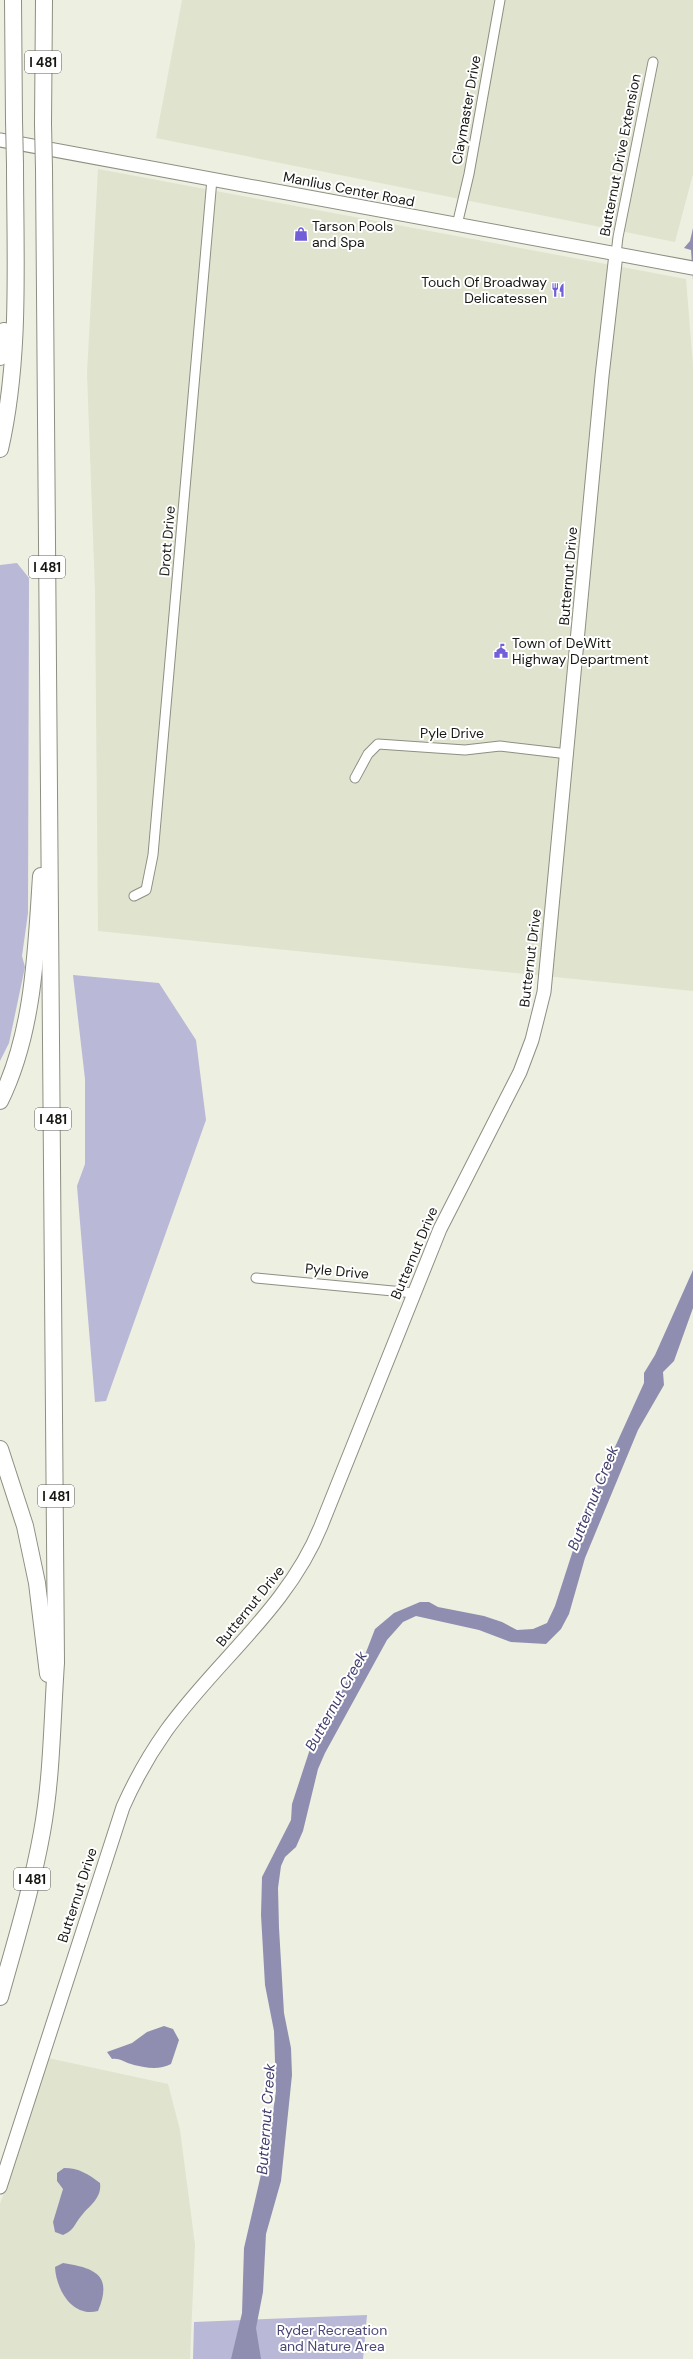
<svg xmlns="http://www.w3.org/2000/svg" width="693" height="2359" viewBox="0 0 693 2359" font-family="'DM Sans',sans-serif">
  <rect width="100%" height="100%" fill="#edefe1"/>
  <!-- built -->
  <g fill="#e0e3ce">
    <polygon points="182,0 693,0 693,174 675,242 156,138"/>
    <polygon points="98,169 686,279 693,366 693,991 98,931 95,591 87,373"/>
    <polygon points="48,2058 168,2084 180,2130 195,2245 190,2359 0,2359 0,2204"/>
  </g>
  <!-- green -->
  <g fill="#b9b8d7">
    <polygon points="17,563 29,578 28,913 22,956 25,967 9,1043 0,1061 0,565"/>
    <polygon points="73,975 159,983 196,1040 206,1120 106,1401 95,1402 77,1186 85,1164 85,1079"/>
    <polygon points="367,2315 363,2359 193,2359 194,2322"/>
  </g>
  <!-- water -->
  <g fill="#8f8eb0">
    <polygon points="693,228 693,280 691,250 684,248 690,241"/>
    <polygon points="693,1270 693,1308 674,1361 663,1372 664,1385 638,1430 585,1558 569,1614 561,1629 546,1644 511,1642 479,1630 416,1616 403,1622 387,1640 325,1753 318,1769 303,1831 296,1847 285,1857 281,1866 278,1888 279,1928 284,2013 291,2048 292,2075 281,2181 266,2234 263,2292 256,2328 261,2359 231,2359 242,2313 244,2248 269,2140 276,2091 274,2031 265,1985 261,1915 262,1877 291,1820 292,1804 310,1749 344,1687 352,1669 363,1660 375,1629 394,1613 420,1602 429,1602 438,1607 484,1616 502,1622 517,1630 533,1629 547,1623 555,1606 585,1513 644,1383 644,1373 655,1355"/>
    <path d="M 164,2026 L 173,2029 L 179,2040 L 171,2064 C 160,2070 146,2068 134,2065 C 125,2063 121,2058 112,2059 L 107,2052 L 132,2043 L 147,2032 Z"/>
    <path d="M 64,2168 C 79,2168 88,2174 100,2183 C 102,2198 90,2205 82,2215 C 74,2224 75,2230 63,2235 L 55,2232 L 53,2222 L 63,2189 L 57,2181 L 57,2173 Z"/>
    <path d="M 63,2263 C 95,2268 113,2275 98,2311 C 72,2318 56,2289 55,2267 Z"/>
  </g>
  <g fill="none" stroke-linecap="round" stroke-linejoin="round">
    <defs>
      <g id="street">
        <polyline points="457,225 469,174 500,0"/>
        <polyline points="616,254 618,237 653,62"/>
        <polyline points="355,778 368,754 378,744 465,750 500,746 568,754"/>
        <polyline points="134,896 146,890 153,855 212,179"/>
        <polyline points="256,1278 414,1293"/>
      </g>
      <g id="secondary">
        <polyline points="0,140 693,268"/>
        <path d="M 0,2187 L 123,1807 C 135,1780 149,1755 166,1731 C 216,1661 288,1608 321,1526 L 440,1229 L 520,1072 L 532,1040 L 544,992 L 602,376 L 616,254"/>
      </g>
      <g id="highway">
        <polyline points="13,0 14,121"/>
        <polyline points="43,124 44,0"/>
        <polyline points="0,357 4,331"/>
        <path d="M 0,449 C 21,357 15,258 15,164"/>
        <path d="M 0,1101 C 34,1032 36,951 41,876"/>
        <polyline points="0,1449 25,1526 37,1583 48,1674"/>
        <path d="M 0,1997 C 15,1943 32,1888 42,1832 C 52,1777 52,1720 56,1663 L 44,169"/>
      </g>
    </defs>
    <!-- street casing -->
    <use href="#street" stroke="#8d8f82" stroke-width="11"/>
    <!-- secondary casing -->
    <use href="#secondary" stroke="#8d8f82" stroke-width="15"/>
    <!-- highway casing -->
    <use href="#highway" stroke="#8d8f82" stroke-width="18"/>
    <!-- street -->
    <use href="#street" stroke="#fff" stroke-width="9"/>
    <!-- secondary -->
    <use href="#secondary" stroke="#fff" stroke-width="13"/>
    <!-- highway -->
    <use href="#highway" stroke="#fff" stroke-width="16"/>
    <defs>
      <g id="highway-bridge">
        <polyline points="14,121 15,164"/>
        <polyline points="43,124 44,169"/>
      </g>
    </defs>
    <!-- highway-bridge casing -->
    <use href="#highway-bridge" stroke="#8d8f82" stroke-width="18" stroke-linecap="butt"/>
    <!-- highway-bridge -->
    <use href="#highway-bridge" stroke="#fff" stroke-width="16"/>
  </g>
  <!-- icons -->
  <defs>
    <symbol id="shop-bare" viewBox="-9 -9 18 18"><path d="M-5-2.5h2.3a2.7 3.5 0 0 1 5.4 0H5L5.5 6h-11ZM-1.5-2.5h3a1.5 2.3 0 0 0-3 0Z" fill="#725ed8" stroke="#fff" stroke-width="2.5" paint-order="stroke"/></symbol>
    <symbol id="restaurant-bare" viewBox="-9 -9 18 18"><path d="M-5-6h1v4h1v-4h1v4h1v-4h1v5L-1.5 .5V6h-2V.5L-5-1ZM5-6V6H3V1.5H1.5Q1.5-4 5-6Z" fill="#725ed8" stroke="#fff" stroke-width="2.5" paint-order="stroke"/></symbol>
    <symbol id="civic-bare" viewBox="-9 -9 18 18"><path d="M-.6-6.5H3V-4.5H.6V-3L4-1V1h2V6H-6V1h2V-1L-.6-3ZM-1.2 2.5V6h2.4V2.5Z" fill="#725ed8" stroke="#fff" stroke-width="2.5" paint-order="stroke"/></symbol>
  </defs>
  <g fill-rule="evenodd">
    <use href="#shop-bare" x="291" y="224" width="20" height="20"/>
    <use href="#restaurant-bare" x="548" y="280" width="20" height="20"/>
    <use href="#civic-bare" x="491" y="641" width="20" height="20"/>
  </g>
  <g text-anchor="middle" stroke-width="4" stroke-linejoin="round" paint-order="stroke">
    <!-- shield labels -->
    <g fill="#fff" stroke="#5d5d5a" stroke-width="1">
      <rect x="25" y="51" width="36" height="22" rx="3"/>
      <rect x="29" y="556" width="36" height="22" rx="3"/>
      <rect x="35" y="1108" width="36" height="22" rx="3"/>
      <rect x="38" y="1485" width="36" height="22" rx="3"/>
      <rect x="14" y="1868" width="36" height="22" rx="3"/>
    </g>
    <g font-size="13" font-weight="bold" fill="#171713">
      <text x="43" y="67">I 481</text>
      <text x="47" y="572">I 481</text>
      <text x="53" y="1124">I 481</text>
      <text x="56" y="1501">I 481</text>
      <text x="32" y="1884">I 481</text>
    </g>
    <!-- street labels -->
    <g font-size="14" fill="#171713" stroke="#fff">
      <text transform="translate(466 110) rotate(-80)" y="5">Claymaster Drive</text>
      <text transform="translate(620 155) rotate(-79)" y="5">Butternut Drive Extension</text>
      <text transform="translate(349 189) rotate(11)" y="5">Manlius Center Road</text>
      <text transform="translate(167 541) rotate(-85)" y="5">Drott Drive</text>
      <text transform="translate(568 576) rotate(-85)" y="5">Butternut Drive</text>
      <text x="452" y="738">Pyle Drive</text>
      <text transform="translate(530 958) rotate(-83)" y="5">Butternut Drive</text>
      <text transform="translate(414 1253) rotate(-67)" y="5">Butternut Drive</text>
      <text transform="translate(337 1271) rotate(5)" y="5">Pyle Drive</text>
      <text transform="translate(250 1606) rotate(-51)" y="5">Butternut Drive</text>
      <text transform="translate(77 1895) rotate(-72)" y="5">Butternut Drive</text>
    </g>
    <!-- poi labels -->
    <g font-size="14" fill="#171713" stroke="#fff" text-anchor="start">
      <text x="312" y="231">Tarson Pools<tspan x="312" dy="16">and Spa</tspan></text>
      <text x="547" y="287" text-anchor="end">Touch Of Broadway<tspan x="547" dy="16">Delicatessen</tspan></text>
      <text x="512" y="648">Town of DeWitt<tspan x="512" dy="16">Highway Department</tspan></text>
    </g>
    <!-- park labels -->
    <g font-size="14" fill="#4a4677" stroke="#fff">
      <text x="332" y="2335">Ryder Recreation<tspan x="332" dy="16">and Nature Area</tspan></text>
    </g>
    <!-- water labels -->
    <g font-size="15" font-style="italic" fill="#413d6c" stroke="#fff">
      <text transform="translate(593 1498) rotate(-68)" y="5">Butternut Creek</text>
      <text transform="translate(336 1701) rotate(-61)" y="5">Butternut Creek</text>
      <text transform="translate(266 2119) rotate(-86)" y="5">Butternut Creek</text>
    </g>
  </g>
</svg>
